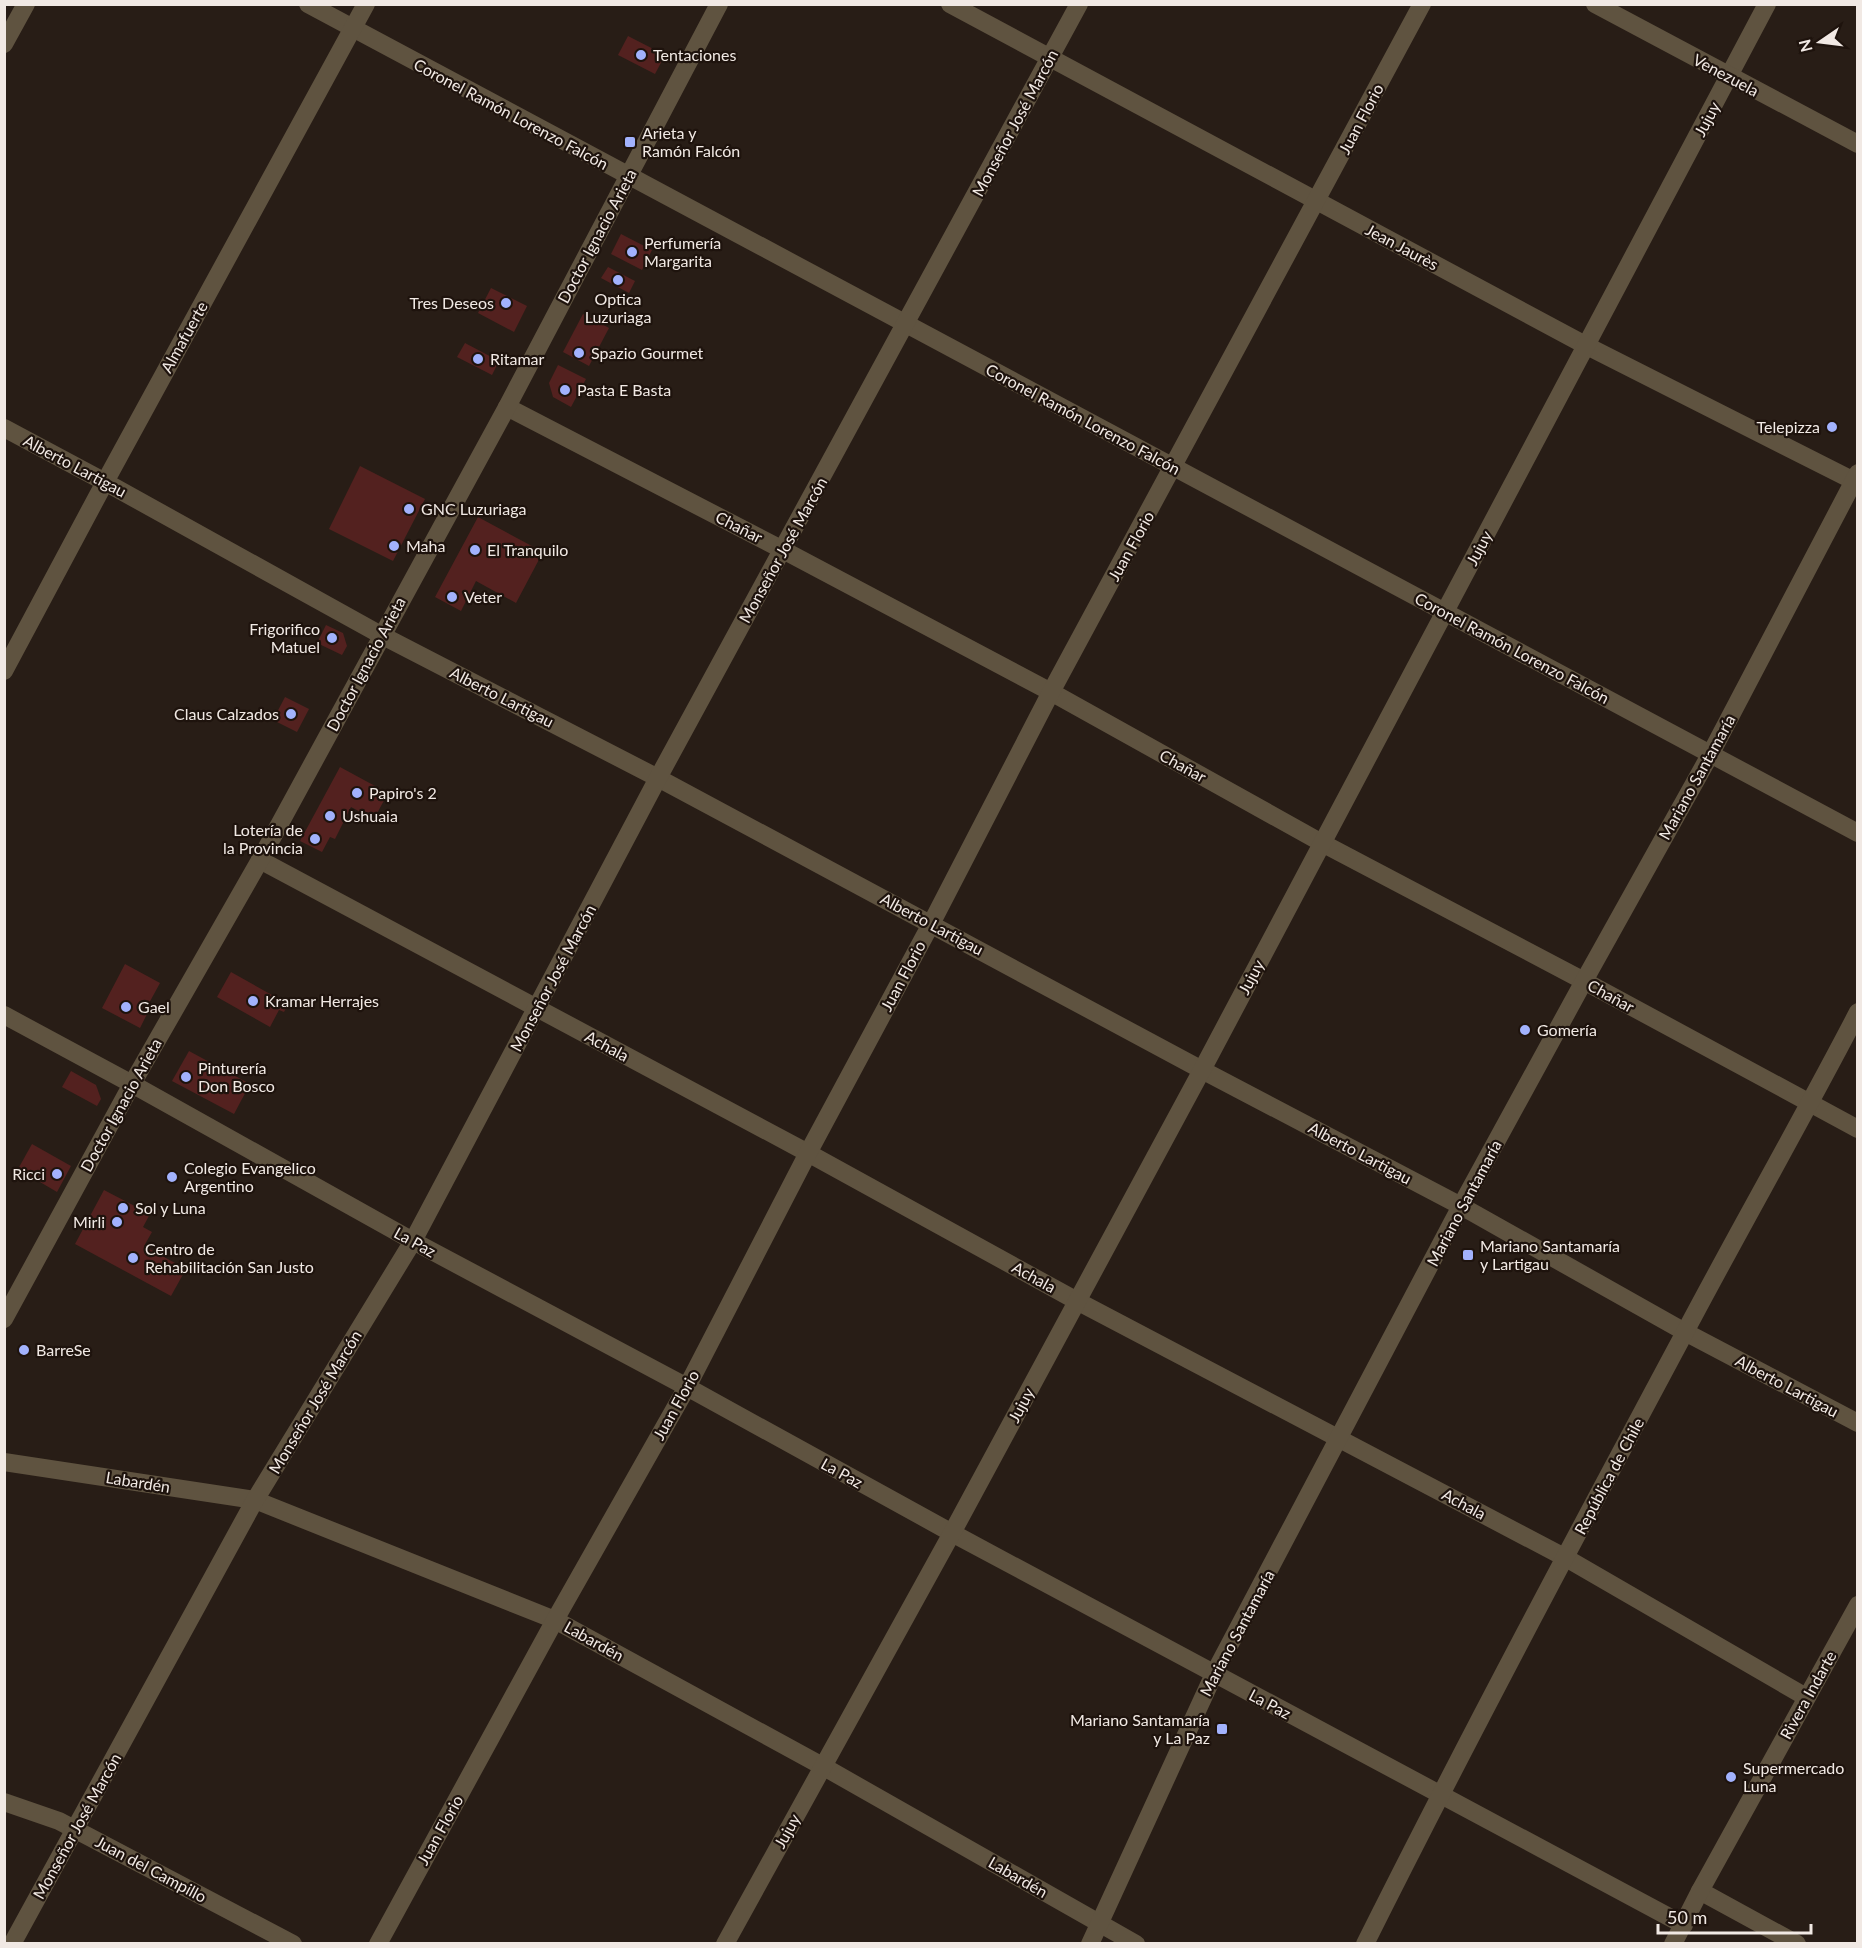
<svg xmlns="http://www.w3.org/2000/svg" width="1862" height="1948" viewBox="0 0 1862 1948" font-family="Lato,sans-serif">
  <rect width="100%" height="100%" fill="#281d16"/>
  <!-- building -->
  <g fill="#53211f">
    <polygon points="628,36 665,55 655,74 618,55"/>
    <polygon points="621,234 652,250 642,270 611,254"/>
    <polygon points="608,267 635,281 629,293 601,278"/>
    <polygon points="491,288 527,306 514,332 478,313"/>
    <polygon points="583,314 609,328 589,366 563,352"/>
    <polygon points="465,343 499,361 492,375 457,357"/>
    <polygon points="558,365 586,379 571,407 553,397 549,383"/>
    <polygon points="360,466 425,499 393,561 329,529"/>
    <polygon points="478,517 543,552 516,603 476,581 461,611 435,597"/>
    <polygon points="326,625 343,633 347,646 342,655 317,643"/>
    <polygon points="285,697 309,709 297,732 273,720"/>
    <polygon points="340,767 388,793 374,819 351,807 335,839 330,837 322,852 300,841"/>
    <polygon points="125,964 160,983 148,1005 151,1006 140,1028 102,1008"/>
    <polygon points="231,972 288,1004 284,1012 279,1010 270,1027 217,997"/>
    <polygon points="189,1051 250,1084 234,1114 172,1081"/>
    <polygon points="71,1071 96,1085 101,1099 97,1106 62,1087"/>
    <polygon points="32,1144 71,1166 57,1192 18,1169"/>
    <polygon points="104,1190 150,1214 143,1227 152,1232 144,1246 186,1269 171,1296 75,1244"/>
  </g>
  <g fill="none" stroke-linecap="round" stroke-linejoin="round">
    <!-- minor -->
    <g stroke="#5f5340" stroke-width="18">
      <polyline points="308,4 1858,833"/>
      <polyline points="950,4 1587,346 1858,483"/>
      <polyline points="4,44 26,4"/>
      <polyline points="507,407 783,550 1051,692 1322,843 1584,981 1858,1129"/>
      <polyline points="4,428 105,482 381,635 658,778 1202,1070 1461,1206 1685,1332 1858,1423"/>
      <polyline points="4,671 105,482 366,4"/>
      <polyline points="260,860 808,1153 1077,1301 1566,1558 1806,1697"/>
      <polyline points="4,1015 132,1084 413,1241 687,1387 952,1533 1684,1925"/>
      <polyline points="4,1462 255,1500 555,1620 824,1767 1136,1944"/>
      <polyline points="4,1802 59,1821 293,1944"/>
      <polyline points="1700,1891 1797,1944"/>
      <polyline points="12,1944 255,1500 413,1241 658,778 1079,4"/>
      <polyline points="378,1944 555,1620 687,1387 808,1153 931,924 1051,692 1422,4"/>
      <polyline points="725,1944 952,1533 1202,1070 1767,4"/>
      <path d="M 1365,1944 C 1468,1738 1576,1536 1684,1334 C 1741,1226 1802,1120 1858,1012"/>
    </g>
    <!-- tertiary -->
    <g stroke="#5f5340" stroke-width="18">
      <polyline points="1595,4 1858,144"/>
      <polyline points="4,1319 132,1084 260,860 507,407 719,4"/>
      <polyline points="1090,1944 1214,1674 1461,1206 1584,981 1710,755 1858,473"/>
      <polyline points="1673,1944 1700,1891 1858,1605"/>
    </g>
  </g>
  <!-- markers -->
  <g fill="#a2b2fd" stroke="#1e130d" stroke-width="2">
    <circle cx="641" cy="55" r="6"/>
    <rect x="624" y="136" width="12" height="12" rx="3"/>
    <circle cx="632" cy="252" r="6"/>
    <circle cx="618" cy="280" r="6"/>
    <circle cx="506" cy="303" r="6"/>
    <circle cx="579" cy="353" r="6"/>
    <circle cx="478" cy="359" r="6"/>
    <circle cx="565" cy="390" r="6"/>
    <circle cx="1832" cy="427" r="6"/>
    <circle cx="409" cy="509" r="6"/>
    <circle cx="394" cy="546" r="6"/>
    <circle cx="475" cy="550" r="6"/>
    <circle cx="452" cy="597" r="6"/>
    <circle cx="332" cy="638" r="6"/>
    <circle cx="291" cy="714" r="6"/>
    <circle cx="357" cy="793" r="6"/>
    <circle cx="330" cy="816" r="6"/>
    <circle cx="315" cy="839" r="6"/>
    <circle cx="253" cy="1001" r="6"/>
    <circle cx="126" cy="1007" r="6"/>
    <circle cx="1525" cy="1030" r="6"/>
    <circle cx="186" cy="1077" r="6"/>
    <circle cx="57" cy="1174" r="6"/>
    <circle cx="172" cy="1177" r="6"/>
    <circle cx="123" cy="1208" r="6"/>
    <circle cx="117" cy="1222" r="6"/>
    <rect x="1462" y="1249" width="12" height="12" rx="3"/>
    <circle cx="133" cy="1258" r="6"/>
    <circle cx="24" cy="1350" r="6"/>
    <rect x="1216" y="1723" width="12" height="12" rx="3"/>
    <circle cx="1731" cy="1777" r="6"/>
  </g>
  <g text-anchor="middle" stroke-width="4.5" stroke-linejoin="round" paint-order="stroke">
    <!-- poi labels -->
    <g font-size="16" fill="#f1e9e4" stroke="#1e130d" text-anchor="start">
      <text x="653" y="61">Tentaciones</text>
      <text x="642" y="139">Arieta y<tspan x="642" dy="18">Ramón Falcón</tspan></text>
      <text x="644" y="249">Perfumería<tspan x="644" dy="18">Margarita</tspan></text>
      <text x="618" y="305" text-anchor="middle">Optica<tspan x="618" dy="18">Luzuriaga</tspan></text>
      <text x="494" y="309" text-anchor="end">Tres Deseos</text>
      <text x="591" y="359">Spazio Gourmet</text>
      <text x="490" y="365">Ritamar</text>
      <text x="577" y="396">Pasta E Basta</text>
      <text x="1820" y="433" text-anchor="end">Telepizza</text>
      <text x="421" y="515">GNC Luzuriaga</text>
      <text x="406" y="552">Maha</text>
      <text x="487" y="556">El Tranquilo</text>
      <text x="464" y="603">Veter</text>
      <text x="320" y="635" text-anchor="end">Frigorifico<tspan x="320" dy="18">Matuel</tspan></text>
      <text x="279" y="720" text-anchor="end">Claus Calzados</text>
      <text x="369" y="799">Papiro's 2</text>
      <text x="342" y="822">Ushuaia</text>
      <text x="303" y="836" text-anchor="end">Lotería de<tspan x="303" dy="18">la Provincia</tspan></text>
      <text x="265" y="1007">Kramar Herrajes</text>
      <text x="138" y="1013">Gael</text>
      <text x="1537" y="1036">Gomería</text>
      <text x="198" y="1074">Pinturería<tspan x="198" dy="18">Don Bosco</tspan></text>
      <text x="184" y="1174">Colegio Evangelico<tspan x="184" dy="18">Argentino</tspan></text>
      <text x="45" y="1180" text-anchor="end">Ricci</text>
      <text x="135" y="1214">Sol y Luna</text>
      <text x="105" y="1228" text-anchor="end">Mirli</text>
      <text x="1480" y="1252">Mariano Santamaría<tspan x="1480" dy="18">y Lartigau</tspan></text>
      <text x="145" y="1255">Centro de<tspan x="145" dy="18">Rehabilitación San Justo</tspan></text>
      <text x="36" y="1356">BarreSe</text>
      <text x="1210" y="1726" text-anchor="end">Mariano Santamaría<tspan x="1210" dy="18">y La Paz</tspan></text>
      <text x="1743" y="1774">Supermercado<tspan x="1743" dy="18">Luna</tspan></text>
    </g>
    <!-- street labels -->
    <g font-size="16" fill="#f1e9e4" stroke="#1e130d">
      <text transform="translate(1726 75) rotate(28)" y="6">Venezuela</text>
      <text transform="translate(511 114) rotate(28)" y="6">Coronel Ramón Lorenzo Falcón</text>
      <text transform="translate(1361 119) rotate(-62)" y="6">Juan Florio</text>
      <text transform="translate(1707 119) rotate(-62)" y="6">Jujuy</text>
      <text transform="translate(1015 123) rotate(-62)" y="6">Monseñor José Marcón</text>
      <text transform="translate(597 236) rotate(-62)" y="6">Doctor Ignacio Arieta</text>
      <text transform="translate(1402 247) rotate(28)" y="6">Jean Jaurès</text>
      <text transform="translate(184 337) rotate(-61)" y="6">Almafuerte</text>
      <text transform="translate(1083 419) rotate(28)" y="6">Coronel Ramón Lorenzo Falcón</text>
      <text transform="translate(75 466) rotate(28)" y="6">Alberto Lartigau</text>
      <text transform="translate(739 527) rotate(27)" y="6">Chañar</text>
      <text transform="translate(1131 546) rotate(-61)" y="6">Juan Florio</text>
      <text transform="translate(1479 548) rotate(-62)" y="6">Jujuy</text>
      <text transform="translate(783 550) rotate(-61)" y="6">Monseñor José Marcón</text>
      <text transform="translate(1512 648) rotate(28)" y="6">Coronel Ramón Lorenzo Falcón</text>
      <text transform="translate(366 664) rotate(-62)" y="6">Doctor Ignacio Arieta</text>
      <text transform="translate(502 697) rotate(27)" y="6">Alberto Lartigau</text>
      <text transform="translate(1183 766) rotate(29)" y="6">Chañar</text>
      <text transform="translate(1697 777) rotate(-61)" y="6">Mariano Santamaría</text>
      <text transform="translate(932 924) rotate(28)" y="6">Alberto Lartigau</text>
      <text transform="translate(903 976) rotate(-62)" y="6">Juan Florio</text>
      <text transform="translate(1251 977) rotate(-62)" y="6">Jujuy</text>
      <text transform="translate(553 978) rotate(-62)" y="6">Monseñor José Marcón</text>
      <text transform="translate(1611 996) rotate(29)" y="6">Chañar</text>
      <text transform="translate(607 1046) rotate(28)" y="6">Achala</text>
      <text transform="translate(121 1105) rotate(-61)" y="6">Doctor Ignacio Arieta</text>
      <text transform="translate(1360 1153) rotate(28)" y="6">Alberto Lartigau</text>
      <text transform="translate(1464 1203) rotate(-62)" y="6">Mariano Santamaría</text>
      <text transform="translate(415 1242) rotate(29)" y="6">La Paz</text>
      <text transform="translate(1034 1277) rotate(29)" y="6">Achala</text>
      <text transform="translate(1787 1386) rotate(28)" y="6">Alberto Lartigau</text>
      <text transform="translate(315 1402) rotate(-59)" y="6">Monseñor José Marcón</text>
      <text transform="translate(676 1405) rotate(-61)" y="6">Juan Florio</text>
      <text transform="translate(1021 1405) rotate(-62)" y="6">Jujuy</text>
      <text transform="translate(842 1473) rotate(29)" y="6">La Paz</text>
      <text transform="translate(1609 1476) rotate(-62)" y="6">República de Chile</text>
      <text transform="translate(138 1482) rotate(9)" y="6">Labardén</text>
      <text transform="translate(1464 1504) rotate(28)" y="6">Achala</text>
      <text transform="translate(1237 1633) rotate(-62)" y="6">Mariano Santamaría</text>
      <text transform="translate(594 1641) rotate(29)" y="6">Labardén</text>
      <text transform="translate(1808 1695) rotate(-61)" y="6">Rivera Indarte</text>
      <text transform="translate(1270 1704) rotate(28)" y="6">La Paz</text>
      <text transform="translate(77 1826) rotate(-61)" y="6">Monseñor José Marcón</text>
      <text transform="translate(440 1830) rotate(-61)" y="6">Juan Florio</text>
      <text transform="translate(787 1831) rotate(-61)" y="6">Jujuy</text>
      <text transform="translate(151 1869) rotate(28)" y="6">Juan del Campillo</text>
      <text transform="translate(1018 1877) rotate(30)" y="6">Labardén</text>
    </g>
  </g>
  <!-- border -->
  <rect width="1862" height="1948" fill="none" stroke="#f1e9e4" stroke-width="12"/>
  <!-- north arrow -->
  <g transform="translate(1820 42) rotate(256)" stroke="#1e130d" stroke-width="4.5" paint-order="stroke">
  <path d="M0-4.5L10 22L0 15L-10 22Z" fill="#f1e9e4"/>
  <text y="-9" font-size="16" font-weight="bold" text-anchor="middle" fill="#f1e9e4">N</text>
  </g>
  <!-- scale -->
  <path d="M1658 1924v9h153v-9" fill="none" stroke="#f1e9e4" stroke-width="3"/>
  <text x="1667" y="1924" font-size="18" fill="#f1e9e4" stroke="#1e130d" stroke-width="4.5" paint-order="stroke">50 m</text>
</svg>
